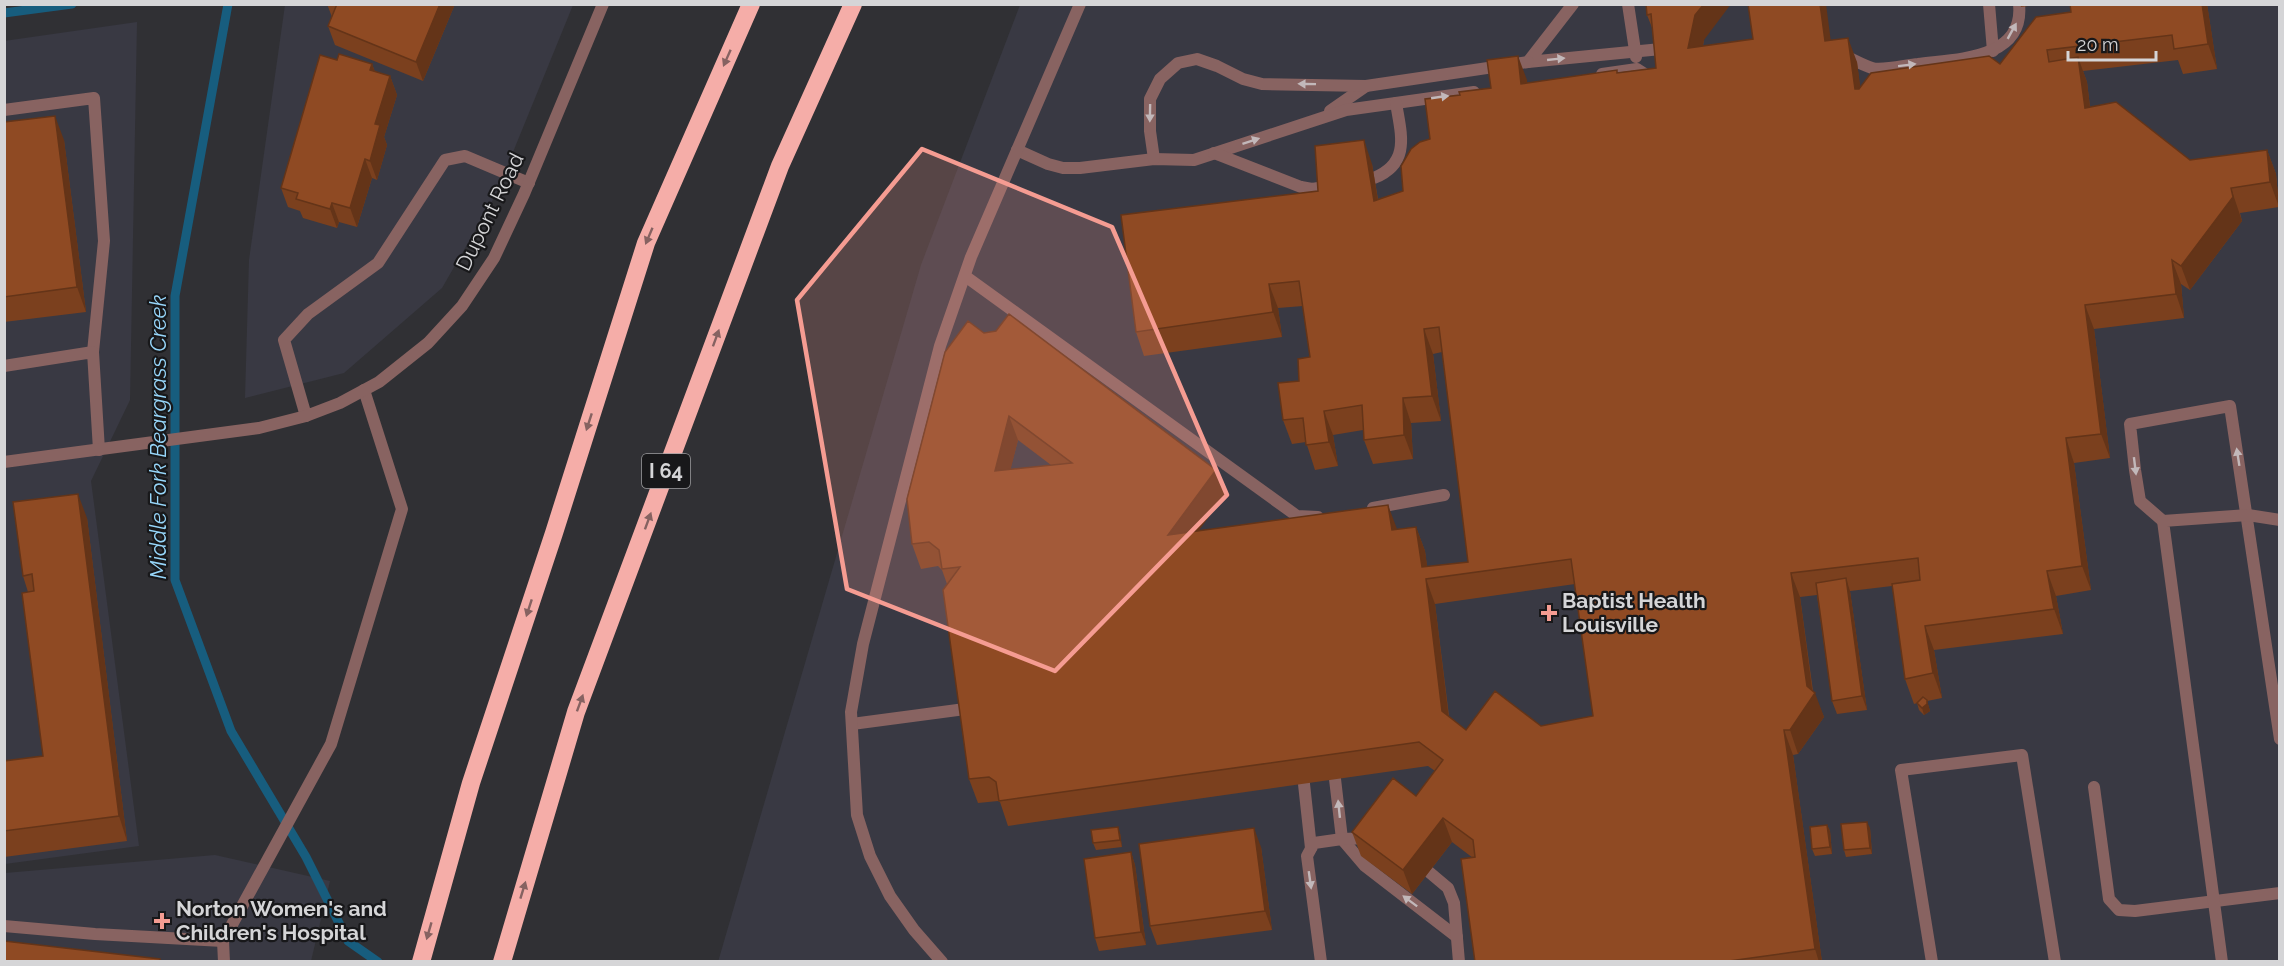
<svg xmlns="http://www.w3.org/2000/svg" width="2284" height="966" viewBox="0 0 2284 966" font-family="Raleway,sans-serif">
  <rect width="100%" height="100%" fill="#303034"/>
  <!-- built -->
  <g fill="#393943">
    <polygon points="285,5 573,5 495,196 442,288 344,373 245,398 249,260"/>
    <polygon points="1020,5 2279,5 2279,961 718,962 921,265"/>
    <polygon points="137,22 130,400 91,481 139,846 5,864 4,41"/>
    <polygon points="215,855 330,881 311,961 5,962 5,873"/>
  </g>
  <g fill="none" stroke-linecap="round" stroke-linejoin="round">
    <!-- stream -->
    <g stroke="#175d7e" stroke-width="9">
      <polyline points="228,4 175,296 175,580 231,731 306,857 348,941 378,962"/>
      <polyline points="4,13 72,4"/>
    </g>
    <!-- service -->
    <g stroke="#886361" stroke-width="12">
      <polyline points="1573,4 1528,62 1661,49"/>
      <polyline points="1628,4 1636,57"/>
      <polyline points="1989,4 1993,51"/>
      <path d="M 1843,55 C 1852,59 1862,65 1872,68 C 1882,71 1906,65 1918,64 C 1955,59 2025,60 2019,4"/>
      <polyline points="1602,74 1637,69 1651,78"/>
      <polyline points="4,110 94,98 104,241 93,352"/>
      <polyline points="1330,111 1366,86"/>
      <polyline points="1017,150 1048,164 1063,168 1080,168 1154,159 1194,160 1346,110 1474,92"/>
      <polyline points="1214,153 1301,187 1312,189 1325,187"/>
      <polyline points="1154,159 1150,131 1150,99 1160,79 1178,63 1197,59 1217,66 1243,79 1262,84 1366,86 1528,62"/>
      <path d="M 1374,178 C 1411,163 1401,134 1396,103"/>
      <polyline points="965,276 1297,516 1318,517"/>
      <polyline points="4,366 93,352 99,450"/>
      <polyline points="306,416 284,340 308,314 378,263 445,160 465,156 529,183"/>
      <polyline points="1373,508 1444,495"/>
      <polyline points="2163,521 2140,501 2135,470 2130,424 2230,406 2280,739"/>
      <polyline points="852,724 965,709"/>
      <polyline points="1335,779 1342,839 1365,866 1457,937"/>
      <polyline points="1304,784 1311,848"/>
      <polyline points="2094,787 2109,899 2119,910 2135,911 2280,893"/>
      <polyline points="1429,872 1448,888 1454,903 1459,962"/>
      <polyline points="4,926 95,934 223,941"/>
      <polyline points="224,962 223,941 331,744 402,509 364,390"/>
      <polyline points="942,962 914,930 890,896 870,856 857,815 851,712 863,644 940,346 971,257 1080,4"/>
      <polyline points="1321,962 1307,856 1314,843 1342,839 1370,838"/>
      <polyline points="1932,962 1901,770 2022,755 2055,962"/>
      <polyline points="2222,962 2163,521 2248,515 2280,520"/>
    </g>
    <!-- minor -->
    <polyline stroke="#886361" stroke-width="12" points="4,462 259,428 306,416 340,403 379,382 428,343 462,306 494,258 524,194 603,4"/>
    <!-- motorway -->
    <g stroke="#f5ada8" stroke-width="18">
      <polyline points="421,962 471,783 554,533 646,243 751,4"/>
      <polyline points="502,962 576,712 780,166 853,4"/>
    </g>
  </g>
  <!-- wall -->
  <g fill="#7b401e" fill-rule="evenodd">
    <polygon points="327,4 455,4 423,81 335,45 328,26 332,17"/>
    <path d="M 1646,4 L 1704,40 L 1703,46 L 1831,40 L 1857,62 L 1860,88 L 2000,64 L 2071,12 L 2070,4 L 2207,4 L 2217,69 L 2183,74 L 2178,60 L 2083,71 L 2087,82 L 2090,107 L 2190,160 L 2267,150 L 2276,174 L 2279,207 L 2240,213 L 2242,221 L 2190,290 L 2181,284 L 2184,318 L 2094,329 L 2110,458 L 2074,463 L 2091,590 L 2056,596 L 2063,634 L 1934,650 L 1942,698 L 1927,701 L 1930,711 L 1924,715 L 1919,710 L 1917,703 L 1914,704 L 1905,679 L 1892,586 L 1850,591 L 1867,710 L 1837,714 L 1832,701 L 1817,595 L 1800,597 L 1813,691 L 1824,717 L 1798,754 L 1793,755 L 1822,962 L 1475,962 L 1473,858 L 1452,842 L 1412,894 L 1361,856 L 1352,832 L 1416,796 L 1435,771 L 1428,766 L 1008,826 L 1000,802 L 998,801 L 978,803 L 969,779 L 947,584 L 942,570 L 938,566 L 921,569 L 912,544 L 984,333 L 1216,470 L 1225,495 L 1198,531 L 1397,529 L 1416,527 L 1425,551 L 1427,567 L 1468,562 L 1442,352 L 1433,354 L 1441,421 L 1411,423 L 1413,459 L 1373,464 L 1364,440 L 1363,430 L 1333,435 L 1338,466 L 1315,470 L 1306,442 L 1292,444 L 1283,420 L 1310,357 L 1303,306 L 1278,308 L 1282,337 L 1144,356 L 1136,332 L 1318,191 L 1372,164 L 1378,199 L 1403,191 L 1430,139 L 1460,95 L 1527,80 L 1527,83 L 1656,68 L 1653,30 L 1647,15 ZM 1018,440 L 1051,465 L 1010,470 ZM 1575,584 L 1593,716 L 1541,726 L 1466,730 L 1449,716 L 1435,604 Z"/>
    <polygon points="2020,4 2044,4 2021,7"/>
    <polygon points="372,64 375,72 390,76 397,95 384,137 387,145 377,180 372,178 357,227 339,222 337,228 303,218 300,211 288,207 281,188"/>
    <polygon points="4,122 64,140 86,312 4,322"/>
    <polygon points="87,518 127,841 4,857 4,761 43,756 28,592 23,576"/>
    <polygon points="1827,825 1830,831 1832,854 1815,856 1812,849"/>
    <polygon points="1870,828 1872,854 1846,857 1844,850"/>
    <polygon points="1120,833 1122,847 1096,850 1093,843"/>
    <polygon points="1261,847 1272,930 1157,945 1150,926"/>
    <polygon points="1131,852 1135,865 1146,945 1099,951 1095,938"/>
  </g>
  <!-- shaded-wall -->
  <g fill="#643418">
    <polygon points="440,4 455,4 423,81 416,62"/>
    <polygon points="1704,4 1731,4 1704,40 1697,72 1688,48 1695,15"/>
    <polygon points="1820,4 1826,4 1834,65 1825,41"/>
    <polygon points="2202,4 2207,4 2217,69 2208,44"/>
    <polygon points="1848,38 1857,62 1864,114 1855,89"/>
    <polygon points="1518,56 1527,80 1529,108 1521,84"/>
    <polygon points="2078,57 2087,82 2093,132 2085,108"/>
    <polygon points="372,64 379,83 370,70"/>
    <polygon points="390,76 397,95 384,137 387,145 377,180 370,161 375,124"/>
    <polygon points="55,116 64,140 86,312 77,287"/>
    <polygon points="1364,140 1372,164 1382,225 1374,201"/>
    <polygon points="2267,150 2276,174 2279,207 2270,182"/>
    <polygon points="365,159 372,178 357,227 350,208"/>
    <polygon points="2231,188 2242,221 2190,290 2181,266"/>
    <polygon points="332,203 339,222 337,228 330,209"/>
    <polygon points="2172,260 2181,284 2184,318 2176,294"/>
    <polygon points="1269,284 1278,308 1282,337 1273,312"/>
    <polygon points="2085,305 2094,329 2110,458 2101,434"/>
    <polygon points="1424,329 1433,354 1441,421 1432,396"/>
    <polygon points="1403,398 1411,423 1413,459 1404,435"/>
    <polygon points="1324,411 1333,435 1338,466 1329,442"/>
    <polygon points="1009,416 1018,440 1004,496 995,471"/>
    <polygon points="2066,438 2074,463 2091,590 2082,566"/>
    <polygon points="1216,470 1225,495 1177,560 1168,535"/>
    <polygon points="78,494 87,518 127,841 119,816"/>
    <polygon points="1388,505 1397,529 1392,530"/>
    <polygon points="1416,527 1425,551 1429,579 1422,567"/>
    <polygon points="2047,571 2056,596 2063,634 2054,609"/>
    <polygon points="1791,573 1800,597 1813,696 1815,693 1824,717 1798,754 1790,730 1807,686"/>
    <polygon points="1846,578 1850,591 1867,710 1862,696"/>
    <polygon points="1426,579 1435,604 1451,736 1442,711"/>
    <polygon points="1925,626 1934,650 1942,698 1933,673"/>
    <polygon points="1927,700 1930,711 1924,715 1922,708"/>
    <polygon points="1784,730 1793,755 1822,962 1819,962 1815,949"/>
    <polygon points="1443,818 1452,842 1412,894 1403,870"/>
    <polygon points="1867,822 1870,828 1872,854 1870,848"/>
    <polygon points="1827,825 1830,831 1832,854 1830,847"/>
    <polygon points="1118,827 1120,833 1122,847 1120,840"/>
    <polygon points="1254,828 1261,847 1272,930 1265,911"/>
    <polygon points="1131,852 1135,865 1146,945 1141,932"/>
  </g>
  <!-- building -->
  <g fill="#8f4a23" stroke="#643418" stroke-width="1.5" fill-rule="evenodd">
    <polygon points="337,4 440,4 416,62 328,26"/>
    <path d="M 1646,4 L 1704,4 L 1695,15 L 1688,48 L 1753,39 L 1748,4 L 1820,4 L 1825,41 L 1848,38 L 1855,89 L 1859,89 L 1871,73 L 1989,56 L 2000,64 L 2036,17 L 2071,12 L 2070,4 L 2202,4 L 2208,44 L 2174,49 L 2172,35 L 2047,50 L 2049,62 L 2078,57 L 2085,108 L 2116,102 L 2190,160 L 2267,150 L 2270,182 L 2231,188 L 2233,197 L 2181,266 L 2172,260 L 2176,294 L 2085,305 L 2101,434 L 2066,438 L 2082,566 L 2047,571 L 2054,609 L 1925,626 L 1933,673 L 1905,679 L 1892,584 L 1920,580 L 1918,558 L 1791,573 L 1807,686 L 1815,693 L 1790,730 L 1784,730 L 1815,949 L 1722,962 L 1475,962 L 1461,859 L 1475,857 L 1473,840 L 1443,818 L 1403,870 L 1352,832 L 1393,778 L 1416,796 L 1443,760 L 1419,742 L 999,801 L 996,782 L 989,777 L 969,779 L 943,590 L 960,567 L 942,569 L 939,550 L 929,542 L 912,544 L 907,499 L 945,352 L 968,321 L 984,333 L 996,331 L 1009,314 L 1216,470 L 1168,535 L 1388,505 L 1392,530 L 1416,527 L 1422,567 L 1468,562 L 1439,327 L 1424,329 L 1432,396 L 1403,398 L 1404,435 L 1364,440 L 1362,405 L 1324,411 L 1329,442 L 1306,445 L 1303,418 L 1283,420 L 1278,383 L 1299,381 L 1298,359 L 1310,357 L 1299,281 L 1269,284 L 1273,312 L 1136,332 L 1121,215 L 1318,191 L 1315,146 L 1364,140 L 1374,201 L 1403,191 L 1401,166 L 1411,149 L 1420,142 L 1430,139 L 1425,99 L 1460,95 L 1459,92 L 1491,88 L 1487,60 L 1518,56 L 1521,84 L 1617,70 L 1617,73 L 1656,68 L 1651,14 L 1647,15 ZM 1009,416 L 1072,463 L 995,471 ZM 1571,559 L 1593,716 L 1541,726 L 1495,691 L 1466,730 L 1442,711 L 1426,579 Z"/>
    <polygon points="339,54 372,64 370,70 390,76 375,124 380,125 370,161 365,159 350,208 332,203 330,209 296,199 298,193 281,188 320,55 337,60"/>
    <polygon points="55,116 77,287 4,297 4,122"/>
    <polygon points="78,494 119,816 4,831 4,761 43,756 22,593 34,591 32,574 23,576 13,502"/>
    <polygon points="1846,578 1862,696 1832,701 1816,583"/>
    <polygon points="1923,697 1927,700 1927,704 1922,708 1917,703"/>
    <polygon points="1867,822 1870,848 1844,850 1841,824"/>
    <polygon points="1827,825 1830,847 1812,849 1810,827"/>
    <polygon points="1118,827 1120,840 1093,843 1091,830"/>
    <polygon points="1254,828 1265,911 1150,926 1139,844"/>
    <polygon points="1131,852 1141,932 1095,938 1084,859"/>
    <polygon points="4,941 160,959 160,962 4,962"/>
  </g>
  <!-- one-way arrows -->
  <defs><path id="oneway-solid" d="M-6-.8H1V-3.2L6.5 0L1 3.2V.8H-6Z" transform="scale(1.5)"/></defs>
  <g fill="#c2b8ba">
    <use href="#oneway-solid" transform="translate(2012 31) rotate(-61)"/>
    <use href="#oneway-solid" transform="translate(1556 59) rotate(-6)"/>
    <use href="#oneway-solid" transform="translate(1907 65) rotate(-7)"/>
    <use href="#oneway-solid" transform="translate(1307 84) rotate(-179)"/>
    <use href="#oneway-solid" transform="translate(1440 97) rotate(-8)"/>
    <use href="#oneway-solid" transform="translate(1150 113) rotate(91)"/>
    <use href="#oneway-solid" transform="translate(1251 141) rotate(-18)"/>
    <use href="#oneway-solid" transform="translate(2238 457) rotate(-99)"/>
    <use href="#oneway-solid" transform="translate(2135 466) rotate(83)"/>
    <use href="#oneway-solid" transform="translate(1339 809) rotate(-96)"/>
    <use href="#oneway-solid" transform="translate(1310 880) rotate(82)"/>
    <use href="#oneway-solid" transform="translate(1410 901) rotate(-143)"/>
  </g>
  <g fill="#866261">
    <use href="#oneway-solid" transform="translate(727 58) rotate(114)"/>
    <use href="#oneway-solid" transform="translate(649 236) rotate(113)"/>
    <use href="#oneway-solid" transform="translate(716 338) rotate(-70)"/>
    <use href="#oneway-solid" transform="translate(589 422) rotate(108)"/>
    <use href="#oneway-solid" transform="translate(648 521) rotate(-70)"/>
    <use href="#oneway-solid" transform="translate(529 608) rotate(108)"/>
    <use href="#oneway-solid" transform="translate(580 703) rotate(-70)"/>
    <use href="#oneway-solid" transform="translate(523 890) rotate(-73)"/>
    <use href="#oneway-solid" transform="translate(429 931) rotate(106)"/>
  </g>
  <!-- marked area -->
  <path fill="#f59c92" fill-opacity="0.2" stroke="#f59c92" stroke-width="4.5" stroke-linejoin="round" d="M 922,149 L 1112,227 L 1227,495 L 1055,671 L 847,589 L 797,300 Z"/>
  <!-- markers -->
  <g fill="#f59c92" stroke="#18181a" stroke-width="2">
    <path d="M1546 604h6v6h6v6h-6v6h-6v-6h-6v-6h6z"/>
    <path d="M159 912h6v6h6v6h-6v6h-6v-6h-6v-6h6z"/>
  </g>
  <g text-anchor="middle" stroke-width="4.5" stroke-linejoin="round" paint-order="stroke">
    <!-- shield labels -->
    <rect fill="#18181a" stroke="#9c9c9e" stroke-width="1.5" x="642" y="454" width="48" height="34" rx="4.5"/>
    <g font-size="20" font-weight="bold" fill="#d5d5d7">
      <text x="666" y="478">I 64</text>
    </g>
    <!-- street labels -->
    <g font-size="21" fill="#d5d5d7" stroke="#18181a">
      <text transform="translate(490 212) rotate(-64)" y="7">Dupont Road</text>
    </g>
    <!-- poi labels -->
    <g font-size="21" font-weight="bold" fill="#d5d5d7" stroke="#18181a" text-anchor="start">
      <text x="1562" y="608">Baptist Health<tspan x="1562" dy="24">Louisville</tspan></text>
      <text x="176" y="916">Norton Women's and<tspan x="176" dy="24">Children's Hospital</tspan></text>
    </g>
    <!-- water labels -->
    <g font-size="22" font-style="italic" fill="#97d6fa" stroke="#18181a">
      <text transform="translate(158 437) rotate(-90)" y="8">Middle Fork Beargrass Creek</text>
    </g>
  </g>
  <!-- border -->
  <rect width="2284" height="966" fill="none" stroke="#d5d5d7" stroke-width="12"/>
  <!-- scale -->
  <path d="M2068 51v9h88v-9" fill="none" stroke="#d5d5d7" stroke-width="3"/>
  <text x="2077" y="51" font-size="18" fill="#d5d5d7" stroke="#18181a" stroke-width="4.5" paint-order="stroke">20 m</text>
</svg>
